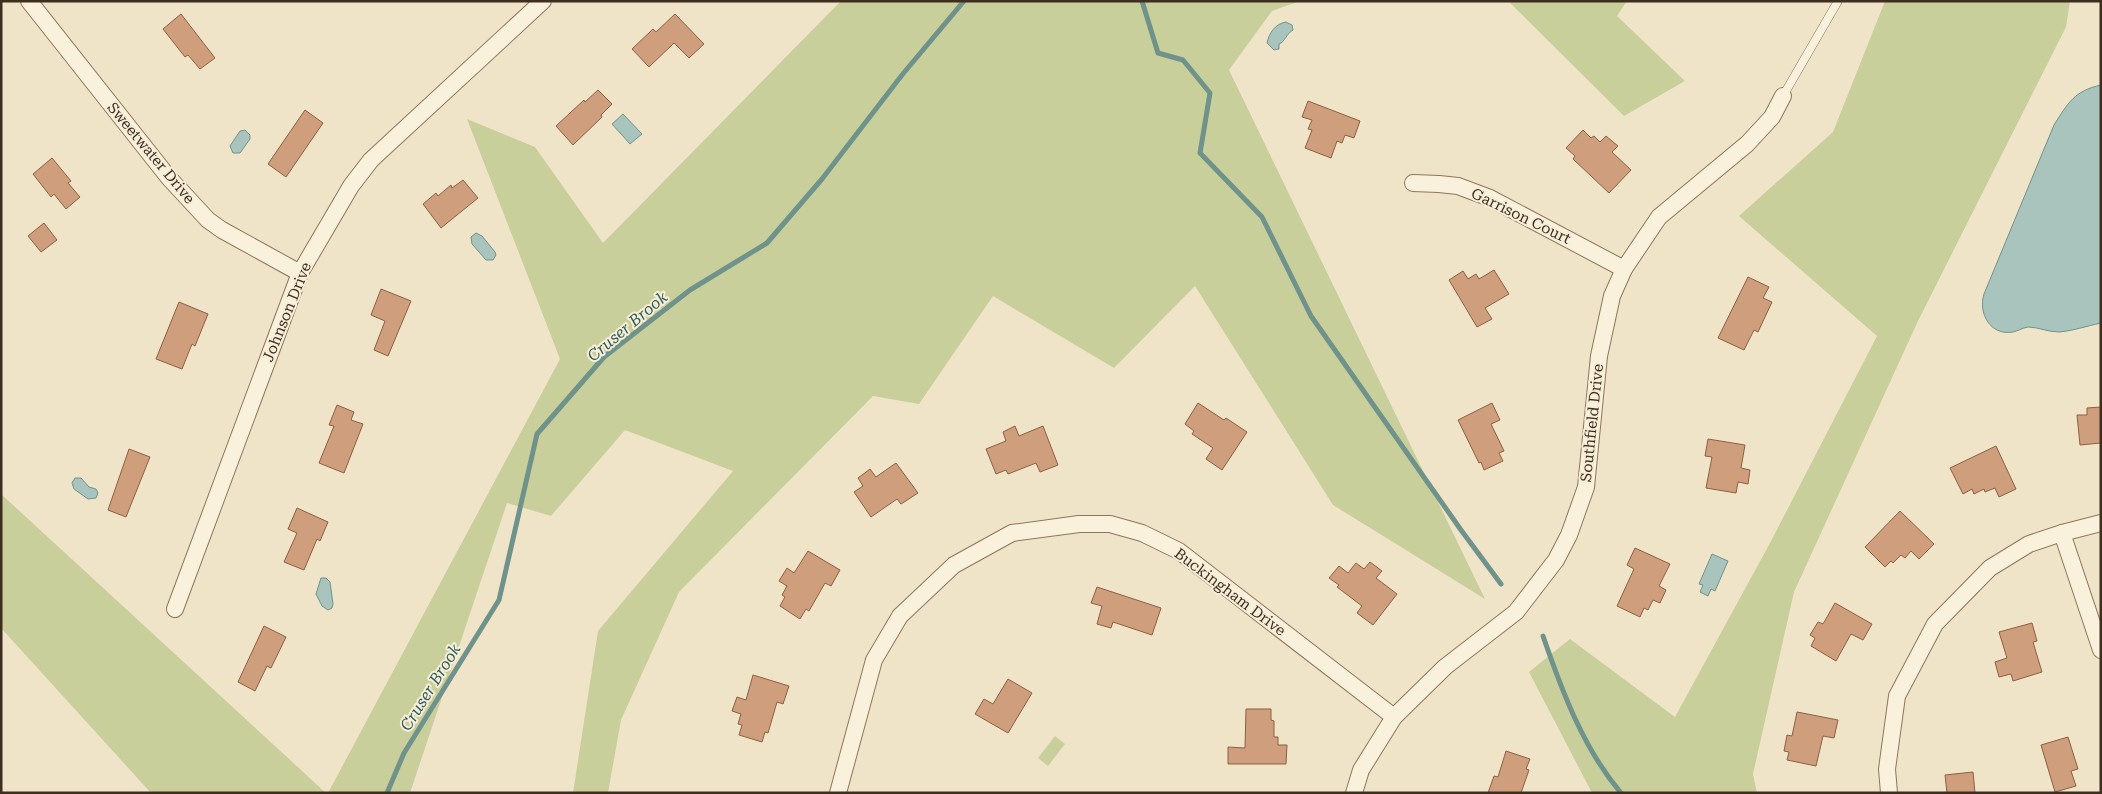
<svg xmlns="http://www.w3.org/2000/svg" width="2102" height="794" viewBox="0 0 2102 794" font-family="'Roboto Serif',serif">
  <rect width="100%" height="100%" fill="#f0e4c8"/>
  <!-- green -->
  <g fill="#c9cf9b">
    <polygon points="841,1 1300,1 1272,11 1229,70 1485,599 1333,505 1195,286 1114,368 993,296 919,404 873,396 679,592 621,720 608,793 573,793 598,631 733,471 625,430 551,516 507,503 410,793 328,793 560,359 467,119 535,147 603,243"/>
    <polygon points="1508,1 1627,1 1617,16 1685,81 1624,116"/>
    <polygon points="1885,1 2070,1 2066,27 1918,321 1794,592 1753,774 1757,793 1592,793 1529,672 1570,639 1675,717 1770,543 1877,336 1739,216 1833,132"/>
    <polygon points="1,494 326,793 151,793 1,628"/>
    <polygon points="1055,736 1065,744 1048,766 1038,758"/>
  </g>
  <!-- water -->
  <g fill="#a9c4bc" stroke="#6f938a">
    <path d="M 1286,22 L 1292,25 L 1293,30 C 1286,34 1285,42 1279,44 L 1279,49 L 1274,50 L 1267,43 C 1269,33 1275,24 1286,22 Z"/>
    <path d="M 2101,85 L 2101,323 C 2087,326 2072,331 2059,332 C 2048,332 2038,327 2028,327 C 2022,328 2018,331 2013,332 C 1990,336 1978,313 1984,294 L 2054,125 C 2068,103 2074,91 2101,85 Z"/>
    <polygon points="623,114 642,134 630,144 612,124"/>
    <polygon points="245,130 250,135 250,139 240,153 233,153 230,146 240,131"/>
    <polygon points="476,233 482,236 495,252 496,255 493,260 486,260 472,244 471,237"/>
    <polygon points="75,478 81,478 89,487 96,489 98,493 96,498 88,499 74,489 72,483"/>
    <polygon points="1712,554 1728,561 1715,591 1711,589 1708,596 1700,592 1703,585 1699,584"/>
    <polygon points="321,578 326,578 330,582 333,604 332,608 328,610 322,606 316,594"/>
  </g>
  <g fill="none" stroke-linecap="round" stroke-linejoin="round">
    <!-- stream -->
    <g stroke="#6f938a" stroke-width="5">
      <polyline points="1142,1 1158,53 1183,60 1210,93 1200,153 1262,217 1311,316 1461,530 1501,584"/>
      <path d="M 1543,636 C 1562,691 1583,748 1621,793"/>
      <polyline points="387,793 404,753 499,600 537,434 604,357 690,290 767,243 822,179 902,75 964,1"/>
    </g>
  </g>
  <!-- building -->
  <g fill="#cf9f7d" stroke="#8d5f41">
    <polygon points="181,14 215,58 200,69 188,55 185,57 163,29"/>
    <polygon points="675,14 704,44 689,58 674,43 649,67 632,49 653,29 656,32"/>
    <polygon points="598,90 612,104 601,115 602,117 573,145 556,126 584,100 585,102"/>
    <polygon points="1308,101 1360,121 1354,138 1345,135 1342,143 1337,141 1331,158 1305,148 1312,130 1308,129 1312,120 1302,117"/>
    <polygon points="305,110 323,123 286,177 268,164"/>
    <polygon points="1583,130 1591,138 1594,136 1600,142 1606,136 1618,146 1612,152 1631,170 1609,193 1573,159 1575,156 1566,148"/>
    <polygon points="52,158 71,181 68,183 80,197 66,209 54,194 51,197 33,174"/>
    <polygon points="463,180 478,198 441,228 423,204 436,193 438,196 451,185 452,188"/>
    <polygon points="44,223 57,240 41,252 28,236"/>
    <polygon points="1494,270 1509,294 1485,308 1492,319 1477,327 1449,280 1463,271 1468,279 1476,274 1479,279"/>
    <polygon points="1748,277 1769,287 1763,298 1772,302 1758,332 1754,330 1744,350 1718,338"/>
    <polygon points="381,289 411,301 388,356 374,350 385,321 371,315"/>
    <polygon points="179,302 208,314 195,346 192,344 182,369 156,359"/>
    <polygon points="1198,403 1224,420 1226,418 1247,432 1222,470 1206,459 1213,448 1192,434 1194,431 1185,424"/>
    <polygon points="1492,403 1500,420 1491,424 1504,451 1499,453 1503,461 1484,470 1481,462 1479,463 1458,420"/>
    <polygon points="337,405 354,412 351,420 363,424 344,473 319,463 334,426 329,425"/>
    <polygon points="2101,407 2101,443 2080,445 2077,415 2087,415 2087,408"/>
    <polygon points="1015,426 1019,436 1043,426 1058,465 1040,472 1036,463 1008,474 1006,470 996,474 986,449 1006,441 1003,432"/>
    <polygon points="1708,439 1745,445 1741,468 1750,470 1748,484 1738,482 1736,493 1706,488 1712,457 1705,456"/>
    <polygon points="1996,446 2016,489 1999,497 1995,488 1985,492 1984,489 1974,494 1972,489 1963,494 1950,468"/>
    <polygon points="129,449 150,457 126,517 108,510"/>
    <polygon points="896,463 918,493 901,504 897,499 871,517 854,492 863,486 858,478 870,469 876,477"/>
    <polygon points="297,508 328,522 320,541 317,539 304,570 284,562 297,533 288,529"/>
    <polygon points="1900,511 1934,544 1919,559 1911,551 1905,558 1901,555 1893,563 1891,561 1885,567 1865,547"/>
    <polygon points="1635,548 1670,564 1659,586 1666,590 1660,603 1653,600 1648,610 1644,608 1640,617 1617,606 1634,569 1627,565"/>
    <polygon points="808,551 840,570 831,586 825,583 809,611 806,609 800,619 780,606 785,597 782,595 787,586 779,581 787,568 794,573"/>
    <polygon points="1370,562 1382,571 1376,578 1397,594 1373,625 1357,613 1362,606 1337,587 1339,585 1329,578 1339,566 1348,573 1356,563 1364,569"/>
    <polygon points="1097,587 1161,608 1152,635 1113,622 1111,628 1097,624 1102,606 1091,603"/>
    <polygon points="1835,603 1872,624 1863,640 1851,634 1836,661 1811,646 1815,638 1810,635 1818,622 1823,624"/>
    <polygon points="2032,623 2037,641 2033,642 2042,672 2013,681 2011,674 1999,677 1995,662 2007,658 1999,632"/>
    <polygon points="264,626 286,637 271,668 267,666 255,691 238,682"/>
    <polygon points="753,675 789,686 783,704 777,702 768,733 765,732 762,742 739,735 742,725 738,724 741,714 732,711 737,697 746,700"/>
    <polygon points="1008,679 1032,693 1008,733 975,714 984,699 993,704"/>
    <polygon points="1246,709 1271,709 1271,720 1274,721 1274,737 1278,737 1278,745 1287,745 1286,764 1228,764 1228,747 1245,748"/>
    <polygon points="1797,712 1838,720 1834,738 1823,736 1816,766 1787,760 1789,752 1784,751 1787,735 1792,736"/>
    <polygon points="2068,737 2078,769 2071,771 2076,786 2055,792 2041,745"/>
    <polygon points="1506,751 1530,759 1526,769 1529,770 1521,793 1488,793 1494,776 1498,777"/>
    <polygon points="1973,772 1975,793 1947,793 1945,775"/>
  </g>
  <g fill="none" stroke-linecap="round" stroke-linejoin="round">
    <defs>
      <polyline id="lane" points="1783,96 1838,1"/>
      <g id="street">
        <polyline points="29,1 169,178 208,220 222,230 300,273"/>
        <polyline points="1413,183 1439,184 1458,186 1490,198 1624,269"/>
        <polyline points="2062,533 2101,650"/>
        <polyline points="175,609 300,273 351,186 371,160 543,1"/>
        <polyline points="838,793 874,660 900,616 954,565 1012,533 1079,524 1110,524 1142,533 1179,551 1394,717"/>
        <polyline points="1354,793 1361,770 1394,717 1445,667 1516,612 1556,560 1569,535 1586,487 1599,356 1612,296 1624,269 1659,217 1747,144 1772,117 1783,96"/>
        <polyline points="1889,793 1887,769 1897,696 1935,624 1990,568 2029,544 2062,533 2101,523"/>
      </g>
    </defs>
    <!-- lane casing -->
    <use href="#lane" stroke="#8d765c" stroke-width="9"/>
    <!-- street casing -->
    <use href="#street" stroke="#8d765c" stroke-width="18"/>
    <!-- lane -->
    <use href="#lane" stroke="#faf1dc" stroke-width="8"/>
    <!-- street -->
    <use href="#street" stroke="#faf1dc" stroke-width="16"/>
  </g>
  <g text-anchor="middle" stroke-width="4" stroke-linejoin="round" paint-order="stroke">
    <!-- street labels -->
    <g font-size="15" fill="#3d2e20" stroke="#f7eed8">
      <text transform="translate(151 153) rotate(50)" y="5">Sweetwater Drive</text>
      <text transform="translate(1521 216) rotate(26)" y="5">Garrison Court</text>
      <text transform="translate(287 312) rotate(-68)" y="5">Johnson Drive</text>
      <text transform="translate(1592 423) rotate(-84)" y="5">Southfield Drive</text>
      <text transform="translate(1230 592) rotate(37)" y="5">Buckingham Drive</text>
    </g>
    <!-- water labels -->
    <g font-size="16" font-style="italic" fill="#2f5d5a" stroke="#f7eed8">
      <text transform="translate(627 326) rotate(-40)" y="6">Cruser Brook</text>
      <text transform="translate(430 687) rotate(-58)" y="6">Cruser Brook</text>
    </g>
  </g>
  <!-- border -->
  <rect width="2102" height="794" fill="none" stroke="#3d2e20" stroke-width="5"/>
</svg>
